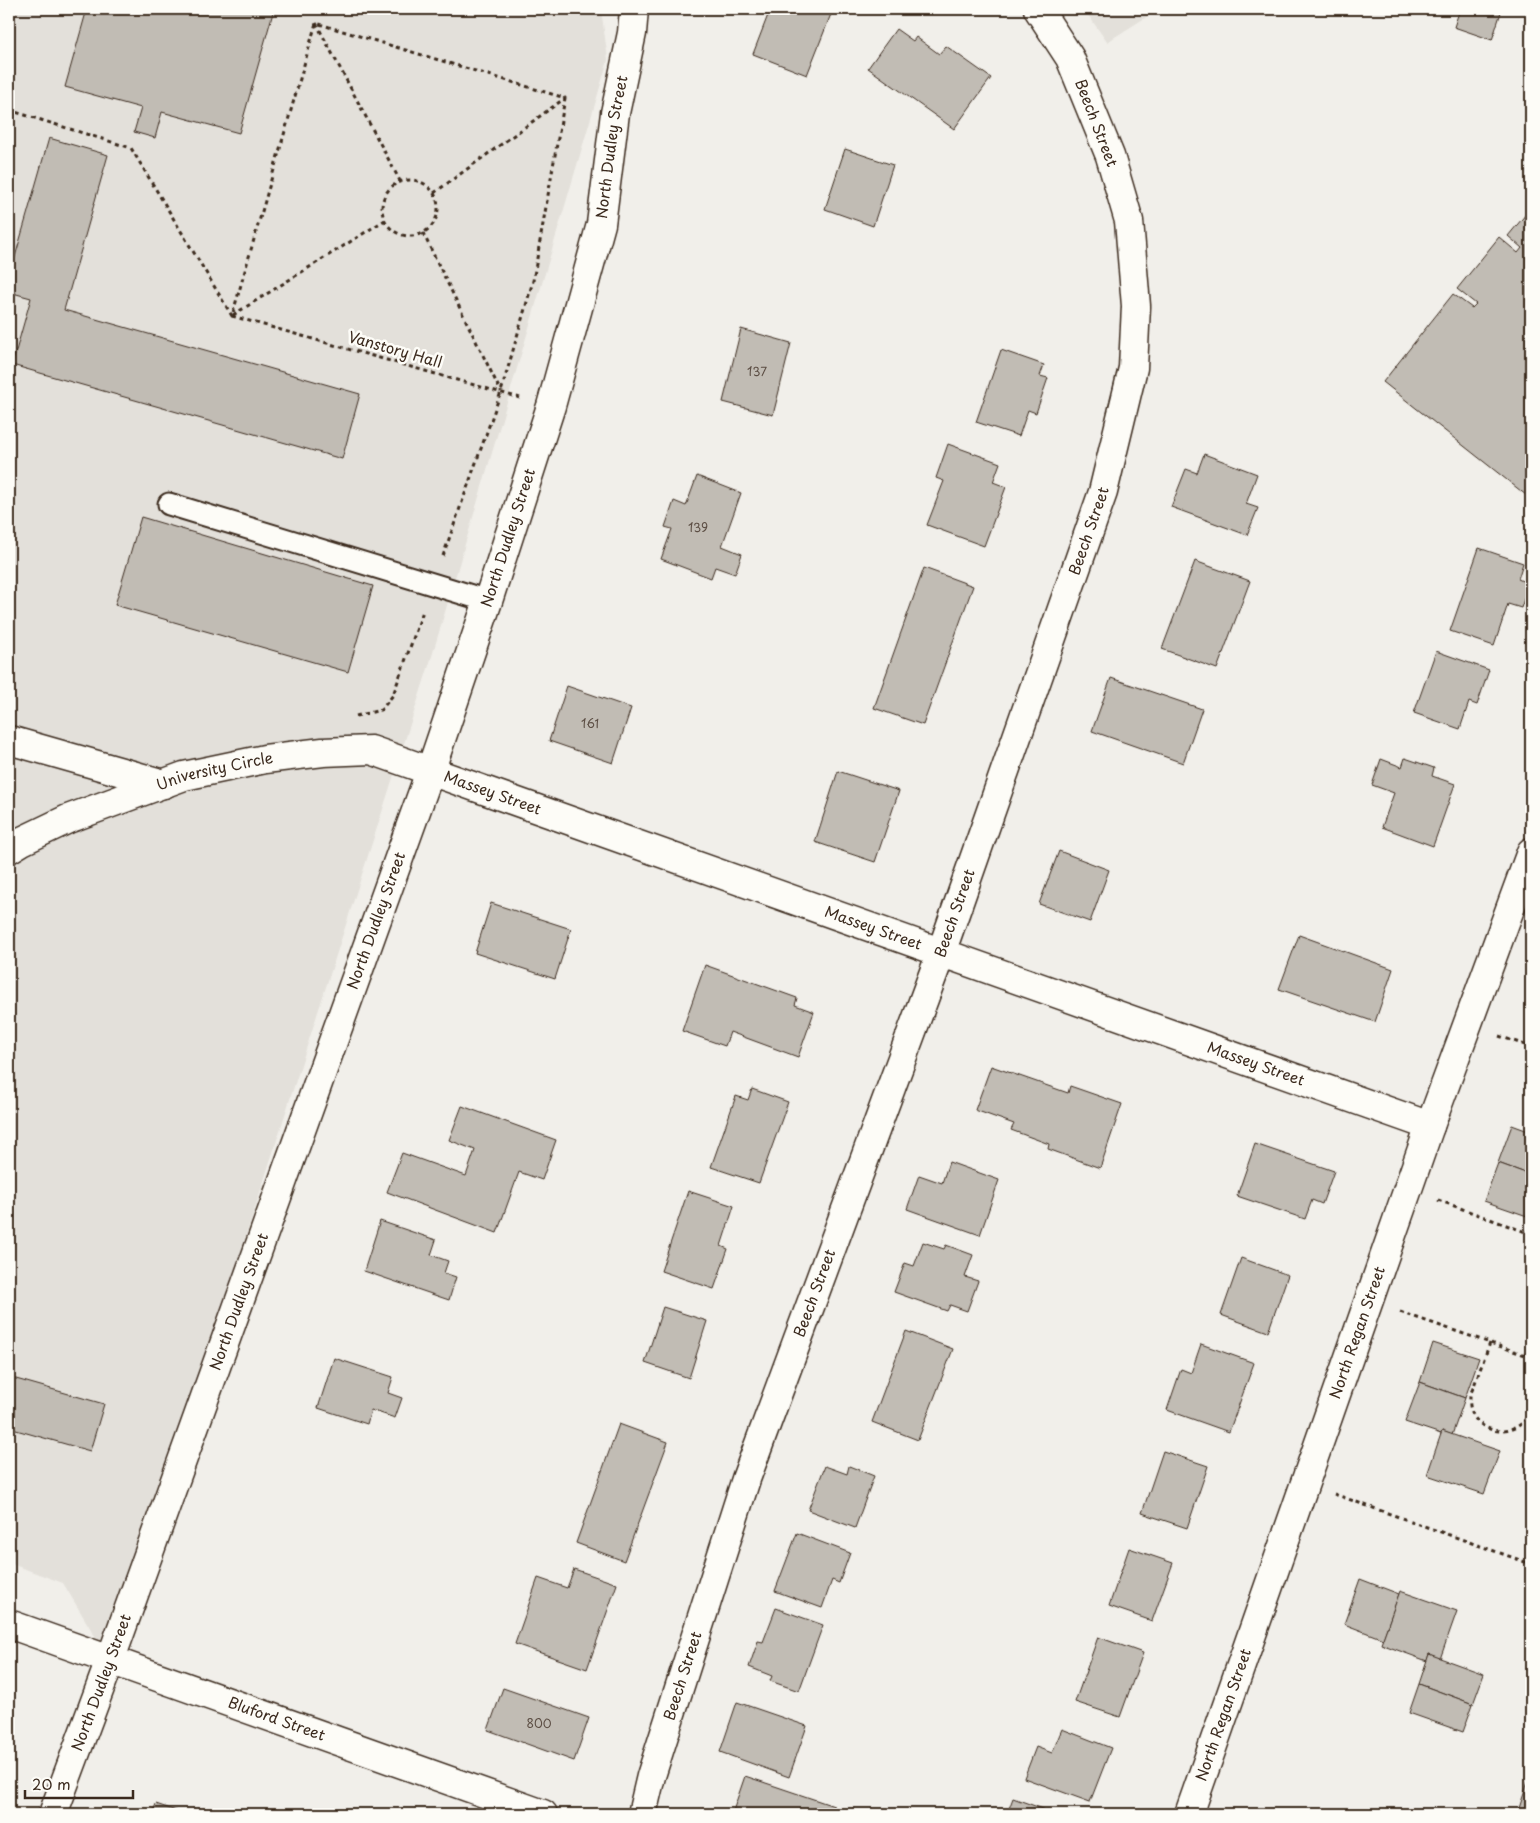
<svg xmlns="http://www.w3.org/2000/svg" width="1540" height="1823" viewBox="0 0 1540 1823" font-family="'Playpen Sans',sans-serif">
  <rect width="100%" height="100%" fill="#f1efea"/>
  <filter id="ink" filterUnits="userSpaceOnUse"><feTurbulence type="fractalNoise" baseFrequency=".02" numOctaves="2"/><feDisplacementMap in="SourceGraphic" scale="10" xChannelSelector="R" yChannelSelector="G"/><feConvolveMatrix kernelMatrix="1 2 1 2 8 2 1 2 1" color-interpolation-filters="sRGB"/></filter>
  <g filter="url(#ink)">
    <!-- built -->
    <g fill="#e3e0da">
      <polygon points="9,9 601,9 608,60 432,656 110,1661 63,1583 9,1563"/>
      <polygon points="1084,9 1159,9 1107,42"/>
    </g>
    <!-- building -->
    <g fill="#c1bcb4" stroke="#3b2a1e">
      <polygon points="87,9 274,9 239,133 162,112 155,138 134,132 141,108 65,87"/>
      <polygon points="764,9 833,9 807,75 753,54 768,15 763,13"/>
      <polygon points="1460,9 1502,9 1492,40 1454,27"/>
      <polygon points="896,29 913,41 916,37 939,54 946,46 991,78 954,129 868,68"/>
      <polygon points="49,138 108,155 64,310 360,394 342,459 12,365 31,298 9,292 9,278"/>
      <polygon points="845,149 893,165 873,226 825,209"/>
      <polygon points="1531,208 1531,499 1383,382 1453,294 1472,308 1476,304 1457,289 1499,237 1518,253 1522,248 1508,236"/>
      <polygon points="741,329 791,343 773,415 723,402"/>
      <polygon points="1001,350 1044,365 1040,376 1048,378 1036,413 1028,410 1019,436 976,422"/>
      <polygon points="948,444 1000,463 993,482 1006,487 984,546 927,525 944,481 936,478"/>
      <polygon points="1204,454 1257,474 1246,504 1258,508 1247,535 1171,507 1186,469 1197,473"/>
      <polygon points="697,476 741,493 722,546 742,554 735,574 715,567 711,578 661,559 672,529 665,527 674,501 686,506"/>
      <polygon points="141,517 373,586 348,672 115,605"/>
      <polygon points="1479,548 1523,563 1518,579 1529,584 1521,608 1508,604 1494,646 1450,631"/>
      <polygon points="1195,561 1250,581 1217,669 1162,649"/>
      <polygon points="924,568 973,586 923,725 874,708"/>
      <polygon points="1436,651 1489,670 1477,705 1469,702 1460,729 1414,713"/>
      <polygon points="1111,678 1202,709 1183,763 1092,731"/>
      <polygon points="567,686 631,708 613,763 549,741"/>
      <polygon points="1405,758 1434,768 1432,776 1455,784 1433,846 1382,827 1394,793 1372,785 1381,759 1402,767"/>
      <polygon points="838,771 899,791 875,862 815,842"/>
      <polygon points="1059,851 1109,870 1090,922 1039,904"/>
      <polygon points="491,903 571,929 555,979 475,953"/>
      <polygon points="1299,935 1393,969 1375,1022 1279,989"/>
      <polygon points="705,965 797,998 795,1005 814,1012 798,1057 730,1032 725,1046 682,1031"/>
      <polygon points="991,1066 1068,1093 1070,1086 1122,1104 1100,1168 1048,1149 1049,1144 1011,1130 1014,1124 975,1110"/>
      <polygon points="752,1089 788,1102 759,1183 711,1167 736,1096 748,1100"/>
      <polygon points="462,1106 556,1140 542,1180 519,1172 497,1233 387,1192 402,1153 466,1176 475,1150 449,1140"/>
      <polygon points="1512,1125 1531,1132 1531,1175 1498,1163"/>
      <polygon points="1255,1144 1334,1171 1322,1204 1312,1200 1305,1219 1237,1196"/>
      <polygon points="949,1162 999,1180 980,1235 907,1209 919,1175 942,1183"/>
      <polygon points="1498,1163 1531,1175 1530,1217 1484,1201"/>
      <polygon points="688,1191 734,1206 721,1246 728,1249 714,1289 661,1271"/>
      <polygon points="380,1221 436,1240 431,1255 448,1261 444,1273 456,1277 449,1300 364,1271"/>
      <polygon points="923,1242 944,1249 946,1245 973,1255 965,1277 978,1281 967,1311 950,1305 947,1311 894,1292 905,1263 914,1266"/>
      <polygon points="1241,1258 1288,1275 1268,1332 1221,1315"/>
      <polygon points="663,1307 707,1321 689,1378 645,1363"/>
      <polygon points="906,1331 953,1349 918,1440 872,1422"/>
      <polygon points="1433,1343 1479,1358 1465,1398 1420,1382"/>
      <polygon points="1201,1344 1254,1363 1229,1432 1167,1410 1181,1369 1191,1373"/>
      <polygon points="334,1358 393,1377 388,1393 402,1398 395,1418 371,1410 367,1424 318,1408"/>
      <polygon points="9,1377 104,1404 90,1451 9,1428"/>
      <polygon points="1420,1382 1465,1398 1452,1435 1442,1431 1441,1434 1405,1422"/>
      <polygon points="619,1424 668,1442 624,1561 576,1543"/>
      <polygon points="1442,1431 1500,1451 1484,1494 1427,1475"/>
      <polygon points="1163,1451 1208,1466 1187,1528 1142,1513"/>
      <polygon points="825,1466 847,1474 849,1466 874,1476 855,1528 808,1510"/>
      <polygon points="797,1533 850,1553 839,1583 832,1580 822,1608 775,1591"/>
      <polygon points="1129,1548 1173,1563 1152,1621 1109,1606"/>
      <polygon points="574,1569 617,1584 587,1669 515,1644 538,1578 567,1588"/>
      <polygon points="1360,1579 1399,1594 1383,1639 1344,1624"/>
      <polygon points="1400,1591 1457,1611 1440,1659 1429,1654 1427,1661 1381,1644"/>
      <polygon points="776,1608 823,1625 799,1691 770,1681 772,1676 749,1667 758,1641 763,1642"/>
      <polygon points="1098,1637 1143,1653 1120,1717 1075,1702"/>
      <polygon points="1429,1654 1484,1674 1473,1704 1419,1684"/>
      <polygon points="1419,1684 1473,1704 1463,1732 1409,1713"/>
      <polygon points="503,1688 589,1718 574,1761 488,1730"/>
      <polygon points="737,1702 807,1726 789,1777 720,1752"/>
      <polygon points="1062,1729 1111,1748 1090,1802 1024,1778 1036,1747 1052,1753"/>
      <polygon points="1531,1773 1531,1814 1517,1814"/>
      <polygon points="745,1776 834,1806 831,1814 732,1814"/>
      <polygon points="1013,1798 1057,1814 1007,1814"/>
      <polygon points="156,1804 182,1813 181,1814 152,1814"/>
    </g>
    <g fill="none" stroke-linecap="round" stroke-linejoin="round">
      <defs>
        <polyline id="lane" points="169,504 488,601"/>
        <g id="street">
          <polyline points="9,740 164,784"/>
          <path id="s1" d="M 9,849 L 22,841 L 68,819 L 184,776 L 265,759 L 323,752 L 371,750 L 1430,1126"/>
          <path id="s2" d="M 9,1624 L 543,1814"/>
          <path id="s3" d="M 642,1814 L 651,1776 L 746,1479 L 941,953 L 1103,492 L 1126,397 L 1133,368 L 1136,306 L 1129,221 L 1110,156 L 1070,58 L 1038,9"/>
          <path id="s4" d="M 1189,1814 L 1430,1126 L 1531,852"/>
        </g>
        <g id="secondary">
          <path id="s5" d="M 53,1814 L 110,1661 L 430,772 L 488,601 L 551,406 L 601,224 L 615,113 L 632,33 L 634,9"/>
        </g>
      </defs>
      <!-- lane casing -->
      <use href="#lane" stroke="#3b2a1e" stroke-width="25"/>
      <!-- street casing -->
      <use href="#street" stroke="#3b2a1e" stroke-width="31"/>
      <!-- secondary casing -->
      <use href="#secondary" stroke="#3b2a1e" stroke-width="31"/>
      <!-- path -->
      <g stroke="#3b2a1e" stroke-width="3" stroke-dasharray="4 4" stroke-linecap="butt">
        <polyline points="316,23 400,181"/>
        <polyline points="9,110 131,148 232,316 316,23 565,98 533,281 501,392 443,556"/>
        <circle cx="410" cy="208" r="28"/>
        <polyline points="434,193 565,98"/>
        <polyline points="423,233 501,392"/>
        <polyline points="233,315 385,220"/>
        <polyline points="232,316 520,398"/>
        <polyline points="356,716 381,710 393,695 423,611"/>
        <polyline points="1499,1036 1531,1047"/>
        <polyline points="1438,1200 1531,1234"/>
        <polyline points="1528,1233 1531,1226"/>
        <polyline points="1400,1312 1531,1357"/>
        <path d="M 1490,1343 C 1485,1356 1480,1370 1475,1383 C 1474,1387 1470,1393 1470,1397 C 1466,1428 1505,1442 1524,1421 C 1527,1418 1529,1412 1531,1408"/>
        <polyline points="1334,1494 1531,1564"/>
      </g>
      <!-- lane -->
      <use href="#lane" stroke="#fdfcf7" stroke-width="21"/>
      <!-- street -->
      <use href="#street" stroke="#fdfcf7" stroke-width="28"/>
      <!-- secondary -->
      <use href="#secondary" stroke="#fdfcf7" stroke-width="28"/>
    </g>
  </g>
  <g text-anchor="middle" stroke-width="5" stroke-linejoin="round" paint-order="stroke">
    <!-- number labels -->
    <g font-size="12" fill="#5c4e44">
      <text x="757" y="376">137</text>
      <text x="698" y="532">139</text>
      <text x="590" y="728">161</text>
      <text x="539" y="1728">800</text>
    </g>
    <!-- street labels -->
    <g font-size="15" fill="#3b2a1e" stroke="#fdfcf7">
      <text transform="translate(1096 123) rotate(69)" y="5">Beech Street</text>
      <text dy="5" stroke="none"><textPath href="#s5" startOffset="1760">North Dudley Street</textPath></text>
      <text transform="translate(395 350) rotate(16)" y="5">Vanstory Hall</text>
      <text dy="5" stroke="none"><textPath href="#s3" startOffset="1359">Beech Street</textPath></text>
      <text dy="5" stroke="none"><textPath href="#s5" startOffset="1355">North Dudley Street</textPath></text>
      <text dy="5" stroke="none"><textPath href="#s1" startOffset="221">University Circle</textPath></text>
      <text dy="5" stroke="none"><textPath href="#s1" startOffset="508">Massey Street</textPath></text>
      <text dy="5" stroke="none"><textPath href="#s3" startOffset="954">Beech Street</textPath></text>
      <text dy="5" stroke="none"><textPath href="#s5" startOffset="950">North Dudley Street</textPath></text>
      <text dy="5" stroke="none"><textPath href="#s1" startOffset="912">Massey Street</textPath></text>
      <text dy="5" stroke="none"><textPath href="#s1" startOffset="1318">Massey Street</textPath></text>
      <text dy="5" stroke="none"><textPath href="#s3" startOffset="549">Beech Street</textPath></text>
      <text dy="5" stroke="none"><textPath href="#s5" startOffset="545">North Dudley Street</textPath></text>
      <text dy="5" stroke="none"><textPath href="#s4" startOffset="510">North Regan Street</textPath></text>
      <text dy="5" stroke="none"><textPath href="#s3" startOffset="144">Beech Street</textPath></text>
      <text dy="5" stroke="none"><textPath href="#s5" startOffset="140">North Dudley Street</textPath></text>
      <text dy="5" stroke="none"><textPath href="#s4" startOffset="105">North Regan Street</textPath></text>
      <text dy="5" stroke="none"><textPath href="#s2" startOffset="284">Bluford Street</textPath></text>
    </g>
  </g>
  <!-- margin -->
  <rect width="1540" height="1823" fill="none" stroke="#fdfcf7" stroke-width="30"/>
  <rect x="15" y="15" width="1510" height="1793" fill="none" stroke="#3b2a1e" stroke-width="2" filter="url(#ink)"/>
  <!-- scale -->
  <path d="M25 1790v8h108v-8" fill="none" stroke="#3b2a1e" stroke-width="2.5"/>
  <text x="32" y="1790" font-size="15" fill="#3b2a1e" stroke="#fdfcf7" stroke-width="4" paint-order="stroke">20 m</text>
</svg>
